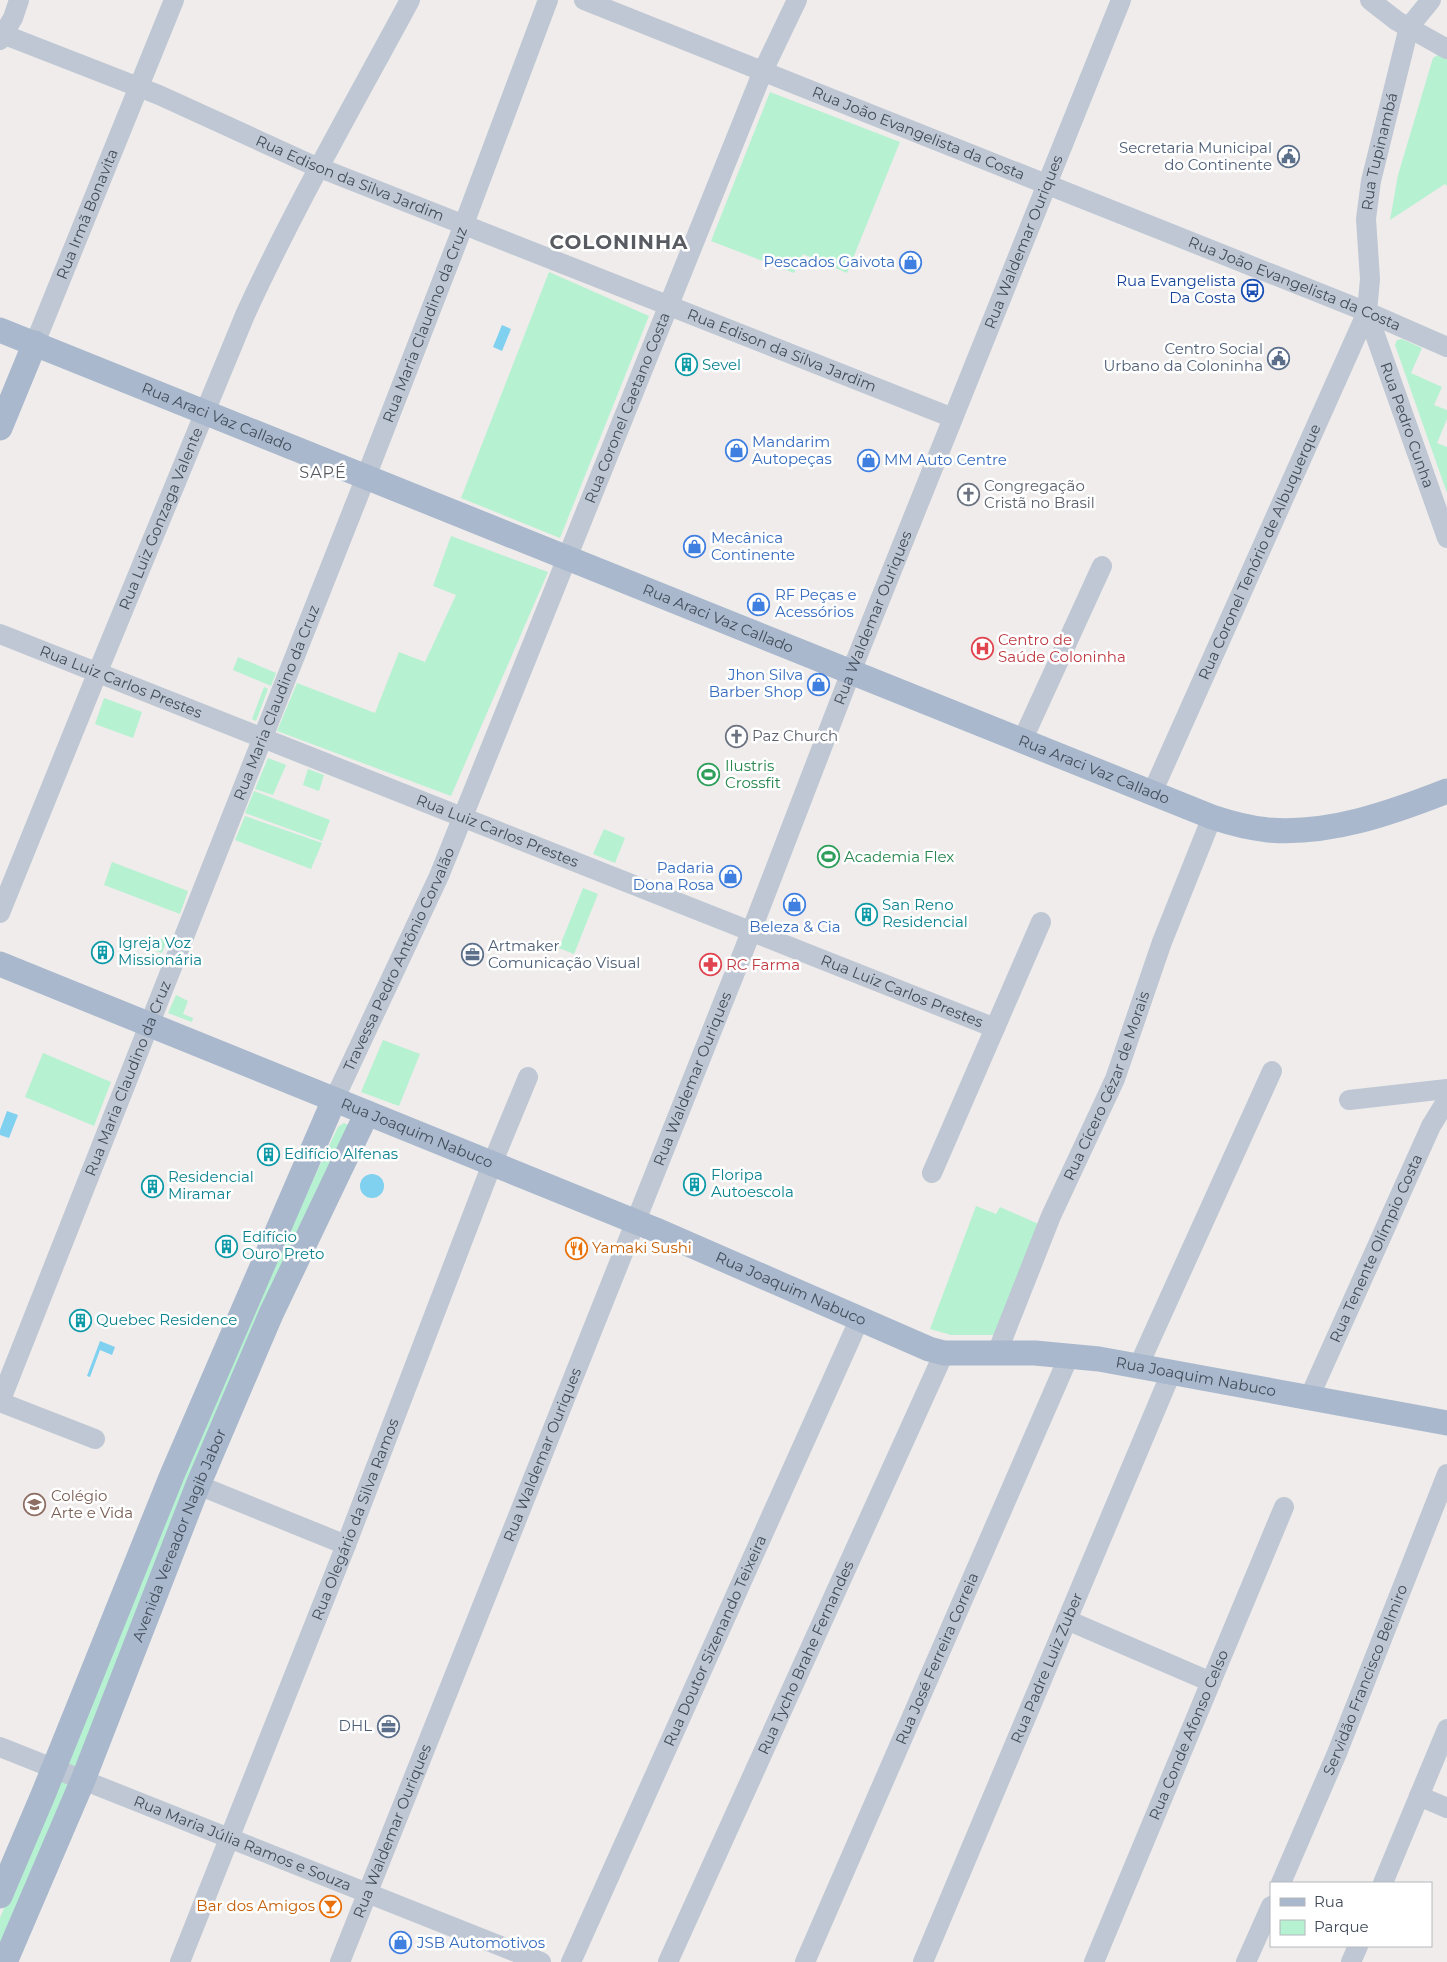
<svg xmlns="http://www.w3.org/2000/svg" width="1447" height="1962" viewBox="0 0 1447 1962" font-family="Montserrat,sans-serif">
  <rect width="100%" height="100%" fill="#efeceb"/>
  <!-- green -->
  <g fill="#b6f1d1">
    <polygon points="1439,54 1447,59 1447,186 1445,184 1390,220 1398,175 1433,58"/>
    <polygon points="770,92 900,142 847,273 803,254 794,273 711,241"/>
    <polygon points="549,272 649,316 560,538 461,498"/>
    <polygon points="1402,339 1422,348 1411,373 1442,387 1434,405 1447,410 1447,419 1437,443 1447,447 1447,493 1395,345 1397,340"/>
    <polygon points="451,536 548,572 451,796 277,731 297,683 375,713 399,652 425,662 456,595 433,586"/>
    <polygon points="238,657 276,673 271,686 233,670"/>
    <polygon points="264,687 268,689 256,721 252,719"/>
    <polygon points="104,698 142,712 133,738 95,724"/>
    <polygon points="268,758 286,765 273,795 255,789"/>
    <polygon points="308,769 324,775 319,791 303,785"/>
    <polygon points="254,791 330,820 322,841 245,813"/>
    <polygon points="245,816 322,843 311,869 235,840"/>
    <polygon points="604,829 625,838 615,863 593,854"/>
    <polygon points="112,862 188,891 180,914 104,885"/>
    <polygon points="583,888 598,894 574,954 559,948"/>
    <polygon points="146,936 167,940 162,953 144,947"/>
    <polygon points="176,995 188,1001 183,1014 193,1018 192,1022 168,1013"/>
    <polygon points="383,1040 420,1054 399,1106 361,1092"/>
    <polygon points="43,1053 111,1082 94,1126 25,1097"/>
    <path d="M 344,1123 L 350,1126 L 75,1775 L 0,1946 L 0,1918 C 110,1653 215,1386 338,1127 Z"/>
    <polygon points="976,1206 996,1214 1000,1207 1041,1225 1000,1335 951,1335 930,1329"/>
  </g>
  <!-- water -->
  <g fill="#80d0f0">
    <polygon points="502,325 511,329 502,351 493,347"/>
    <polygon points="7,1111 18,1115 9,1138 0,1135 0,1130"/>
    <circle cx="372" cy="1186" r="12"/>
    <polygon points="100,1341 115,1347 112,1355 100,1350 90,1377 87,1376"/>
  </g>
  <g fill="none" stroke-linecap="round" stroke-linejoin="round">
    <!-- minor -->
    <g stroke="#bec7d3" stroke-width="20">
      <path id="s1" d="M 584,0 L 1367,312 L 1447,347"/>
      <polyline points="1370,0 1397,21 1447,49"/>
      <path id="s2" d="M 0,33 L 159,95 L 310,164 L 953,418"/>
      <polyline points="0,40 13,18 19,0"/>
      <path id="s3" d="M 1367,312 L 1447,538"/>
      <path id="s4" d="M 35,343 L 174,0"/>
      <path id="s5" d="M 0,634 L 995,1028"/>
      <polyline points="1022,741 1102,566"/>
      <path id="s6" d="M 1152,793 L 1367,312 L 1370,279 L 1366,219 L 1371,181 L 1409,27 L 1431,0"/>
      <path id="s7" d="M 0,913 L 101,664 L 245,315 C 294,208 354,104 410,0"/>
      <path id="s8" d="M 334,1100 L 439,876 L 763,71 L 797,0"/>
      <polyline points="1349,1100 1447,1089"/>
      <polyline points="932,1173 1041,922"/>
      <path id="s9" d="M 997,1353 L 1051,1216 L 1115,1079 L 1162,942 L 1212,817"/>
      <polyline points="1138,1367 1272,1071"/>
      <path id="s10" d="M 1309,1398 L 1431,1126 L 1447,1100"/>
      <path id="s11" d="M 0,1402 L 371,464 L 461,232 L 548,0"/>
      <polyline points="0,1402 95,1439"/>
      <polyline points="198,1485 346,1545"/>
      <polyline points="1067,1620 1211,1682"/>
      <path id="s12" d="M 0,1747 L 541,1962"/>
      <polyline points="1419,1796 1447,1808"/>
      <path id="s13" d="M 1281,1883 L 1337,1753 L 1447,1474"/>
      <polyline points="1383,1883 1447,1729"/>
      <path id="s14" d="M 180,1962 L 346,1545 L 492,1164 L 528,1077"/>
      <path id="s15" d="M 340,1962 L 744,950 L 851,672 L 1121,0"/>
      <path id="s16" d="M 571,1962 L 860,1318"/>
      <path id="s17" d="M 668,1962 L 944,1353"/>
      <path id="s18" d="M 805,1962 L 1069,1356"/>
      <path id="s19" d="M 923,1962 L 1171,1373"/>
      <path id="s20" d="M 1094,1962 L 1284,1507"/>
      <polyline points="1246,1962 1271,1906"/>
      <polyline points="1351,1962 1358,1946"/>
    </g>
    <!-- major -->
    <g stroke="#a9b8cd" stroke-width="25">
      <path id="s21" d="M 0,330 L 1212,817 C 1230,823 1249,828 1268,830 C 1329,835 1391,813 1447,791"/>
      <polyline points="0,428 35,343"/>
      <path id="s22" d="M 0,964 L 656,1230 L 929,1349 L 944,1353 L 1035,1353 L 1099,1359 L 1447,1423"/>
      <polyline points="0,1896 43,1795 172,1475 334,1100"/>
      <path id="s23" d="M 5,1962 L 83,1780 L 198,1485 L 271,1314 L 367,1113"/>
    </g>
  </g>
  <!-- icons -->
  <defs>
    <symbol id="civic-ring" viewBox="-11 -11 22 22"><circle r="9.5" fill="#fff" stroke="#5c6f8a" stroke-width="1.5"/><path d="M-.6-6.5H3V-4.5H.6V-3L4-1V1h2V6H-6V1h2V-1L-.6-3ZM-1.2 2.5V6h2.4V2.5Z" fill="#5c6f8a"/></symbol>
    <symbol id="shop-ring" viewBox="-11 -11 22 22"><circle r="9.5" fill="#fff" stroke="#3f7fe0" stroke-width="1.5"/><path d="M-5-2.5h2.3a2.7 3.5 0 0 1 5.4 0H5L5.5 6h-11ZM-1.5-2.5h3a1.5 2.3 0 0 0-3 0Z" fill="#3f7fe0"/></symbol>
    <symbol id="bus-ring" viewBox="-11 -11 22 22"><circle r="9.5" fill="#fff" stroke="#1a4fb4" stroke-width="1.5"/><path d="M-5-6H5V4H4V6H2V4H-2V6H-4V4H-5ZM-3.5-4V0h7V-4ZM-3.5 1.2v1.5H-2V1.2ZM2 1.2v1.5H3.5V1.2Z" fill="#1a4fb4"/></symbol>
    <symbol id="building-ring" viewBox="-11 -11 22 22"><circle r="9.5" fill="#fff" stroke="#0f9aa8" stroke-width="1.5"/><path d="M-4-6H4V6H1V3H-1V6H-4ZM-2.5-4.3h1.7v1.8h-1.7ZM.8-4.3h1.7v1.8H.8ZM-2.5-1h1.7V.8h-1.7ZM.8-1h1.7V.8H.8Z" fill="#0f9aa8"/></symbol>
    <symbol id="church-ring" viewBox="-11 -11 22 22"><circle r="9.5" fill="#fff" stroke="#6b7280" stroke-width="1.5"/><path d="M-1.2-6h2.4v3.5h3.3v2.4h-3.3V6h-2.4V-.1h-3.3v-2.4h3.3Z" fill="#6b7280"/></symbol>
    <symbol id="hospital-ring" viewBox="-11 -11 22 22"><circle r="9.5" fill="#fff" stroke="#e0444e" stroke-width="1.5"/><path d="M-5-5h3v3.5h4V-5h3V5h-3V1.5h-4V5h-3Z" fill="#e0444e"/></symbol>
    <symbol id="stadium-ring" viewBox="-11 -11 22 22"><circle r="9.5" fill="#fff" stroke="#2e9e5b" stroke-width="1.5"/><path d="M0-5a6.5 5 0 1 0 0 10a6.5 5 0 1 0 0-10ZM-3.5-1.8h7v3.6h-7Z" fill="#2e9e5b"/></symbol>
    <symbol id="office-ring" viewBox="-11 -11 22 22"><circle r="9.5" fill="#fff" stroke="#5c6f8a" stroke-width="1.5"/><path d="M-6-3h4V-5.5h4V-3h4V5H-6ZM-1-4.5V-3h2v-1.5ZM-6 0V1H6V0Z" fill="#5c6f8a"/></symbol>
    <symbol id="pharmacy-ring" viewBox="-11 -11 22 22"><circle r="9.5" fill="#fff" stroke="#e0444e" stroke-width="1.5"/><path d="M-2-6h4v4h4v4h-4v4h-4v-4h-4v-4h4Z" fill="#e0444e"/></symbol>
    <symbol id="restaurant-ring" viewBox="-11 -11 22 22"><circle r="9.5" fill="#fff" stroke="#e8710a" stroke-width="1.5"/><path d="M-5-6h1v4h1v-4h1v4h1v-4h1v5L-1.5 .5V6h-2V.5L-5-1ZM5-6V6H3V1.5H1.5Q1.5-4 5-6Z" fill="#e8710a"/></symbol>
    <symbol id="school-ring" viewBox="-11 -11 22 22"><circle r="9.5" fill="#fff" stroke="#8d6e63" stroke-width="1.5"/><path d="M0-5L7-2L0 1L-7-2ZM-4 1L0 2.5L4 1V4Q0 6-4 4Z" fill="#8d6e63"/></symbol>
    <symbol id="bar-ring" viewBox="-11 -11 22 22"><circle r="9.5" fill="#fff" stroke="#e8710a" stroke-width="1.5"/><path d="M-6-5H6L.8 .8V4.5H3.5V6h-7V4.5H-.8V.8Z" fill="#e8710a"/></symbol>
  </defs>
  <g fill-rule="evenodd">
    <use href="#civic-ring" x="1276" y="144" width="25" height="25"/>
    <use href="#shop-ring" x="898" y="250" width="25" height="25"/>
    <use href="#bus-ring" x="1240" y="278" width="25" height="25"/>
    <use href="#civic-ring" x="1266" y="346" width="25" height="25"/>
    <use href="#building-ring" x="674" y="352" width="25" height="25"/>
    <use href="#shop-ring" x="724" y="438" width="25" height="25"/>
    <use href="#shop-ring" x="856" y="448" width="25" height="25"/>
    <use href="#church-ring" x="956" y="482" width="25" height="25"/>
    <use href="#shop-ring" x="682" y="534" width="25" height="25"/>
    <use href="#shop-ring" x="746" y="592" width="25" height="25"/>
    <use href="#hospital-ring" x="970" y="636" width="25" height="25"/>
    <use href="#shop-ring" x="806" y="672" width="25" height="25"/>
    <use href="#church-ring" x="724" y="724" width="25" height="25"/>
    <use href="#stadium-ring" x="696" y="762" width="25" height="25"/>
    <use href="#stadium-ring" x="816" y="844" width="25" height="25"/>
    <use href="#shop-ring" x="718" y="864" width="25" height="25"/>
    <use href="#shop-ring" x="782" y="892" width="25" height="25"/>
    <use href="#building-ring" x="854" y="902" width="25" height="25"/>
    <use href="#building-ring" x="90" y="940" width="25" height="25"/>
    <use href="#office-ring" x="460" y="942" width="25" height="25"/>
    <use href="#pharmacy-ring" x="698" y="952" width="25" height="25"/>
    <use href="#building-ring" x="256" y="1142" width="25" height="25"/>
    <use href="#building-ring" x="682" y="1172" width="25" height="25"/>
    <use href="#building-ring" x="140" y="1174" width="25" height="25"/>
    <use href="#building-ring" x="214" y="1234" width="25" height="25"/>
    <use href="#restaurant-ring" x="564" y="1236" width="25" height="25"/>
    <use href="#building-ring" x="68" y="1308" width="25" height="25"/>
    <use href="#school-ring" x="22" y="1492" width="25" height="25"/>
    <use href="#office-ring" x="376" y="1714" width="25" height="25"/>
    <use href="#bar-ring" x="318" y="1894" width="25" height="25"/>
    <use href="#shop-ring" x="388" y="1930" width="25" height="25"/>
  </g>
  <g text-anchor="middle" stroke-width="5" stroke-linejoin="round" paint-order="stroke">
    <!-- street labels -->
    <g font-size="15" fill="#434d5a" stroke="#fff">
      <text dy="5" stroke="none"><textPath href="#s1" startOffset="360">Rua João Evangelista da Costa</textPath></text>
      <text dy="5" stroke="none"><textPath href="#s6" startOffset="689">Rua Tupinambá</textPath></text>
      <text dy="5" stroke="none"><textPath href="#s2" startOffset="379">Rua Edison da Silva Jardim</textPath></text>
      <text dy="5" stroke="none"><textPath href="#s4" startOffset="139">Rua Irmã Bonavita</textPath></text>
      <text dy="5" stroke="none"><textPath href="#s15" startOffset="1851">Rua Waldemar Ouriques</textPath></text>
      <text dy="5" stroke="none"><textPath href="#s1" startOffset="765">Rua João Evangelista da Costa</textPath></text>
      <text dy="5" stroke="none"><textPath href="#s11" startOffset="1158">Rua Maria Claudino da Cruz</textPath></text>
      <text dy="5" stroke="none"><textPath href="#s2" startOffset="844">Rua Edison da Silva Jardim</textPath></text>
      <text dy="5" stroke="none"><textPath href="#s8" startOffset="752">Rua Coronel Caetano Costa</textPath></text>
      <text dy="5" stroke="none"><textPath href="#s21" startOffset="234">Rua Araci Vaz Callado</textPath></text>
      <text dy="5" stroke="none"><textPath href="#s3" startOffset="120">Rua Pedro Cunha</textPath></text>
      <text dy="5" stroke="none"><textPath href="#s7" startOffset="426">Rua Luiz Gonzaga Valente</textPath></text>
      <text dy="5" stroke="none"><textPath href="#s6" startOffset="264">Rua Coronel Tenório de Albuquerque</textPath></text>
      <text dy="5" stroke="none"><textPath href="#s15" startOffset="1446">Rua Waldemar Ouriques</textPath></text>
      <text dy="5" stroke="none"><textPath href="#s21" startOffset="774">Rua Araci Vaz Callado</textPath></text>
      <text dy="5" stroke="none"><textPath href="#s5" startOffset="130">Rua Luiz Carlos Prestes</textPath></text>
      <text dy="5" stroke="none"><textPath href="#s11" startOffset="752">Rua Maria Claudino da Cruz</textPath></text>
      <text dy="5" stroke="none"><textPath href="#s21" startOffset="1179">Rua Araci Vaz Callado</textPath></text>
      <text dy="5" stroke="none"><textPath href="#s5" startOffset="535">Rua Luiz Carlos Prestes</textPath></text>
      <text dy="5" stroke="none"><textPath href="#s8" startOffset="155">Travessa Pedro Antônio Corvalão</textPath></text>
      <text dy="5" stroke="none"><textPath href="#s5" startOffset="970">Rua Luiz Carlos Prestes</textPath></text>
      <text dy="5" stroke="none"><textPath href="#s11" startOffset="348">Rua Maria Claudino da Cruz</textPath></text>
      <text dy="5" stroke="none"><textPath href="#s15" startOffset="951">Rua Waldemar Ouriques</textPath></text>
      <text dy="5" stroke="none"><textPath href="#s9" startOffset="289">Rua Cícero Cézar de Morais</textPath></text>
      <text dy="5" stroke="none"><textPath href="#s22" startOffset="450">Rua Joaquim Nabuco</textPath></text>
      <text dy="5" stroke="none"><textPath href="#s10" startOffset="164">Rua Tenente Olímpio Costa</textPath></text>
      <text dy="5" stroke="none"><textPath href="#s22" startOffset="855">Rua Joaquim Nabuco</textPath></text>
      <text dy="5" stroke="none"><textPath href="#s22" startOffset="1275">Rua Joaquim Nabuco</textPath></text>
      <text dy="5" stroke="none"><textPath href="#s15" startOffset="546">Rua Waldemar Ouriques</textPath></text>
      <text dy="5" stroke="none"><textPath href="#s14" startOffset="476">Rua Olegário da Silva Ramos</textPath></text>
      <text dy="5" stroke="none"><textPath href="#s23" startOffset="461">Avenida Vereador Nagib Jabor</textPath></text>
      <text dy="5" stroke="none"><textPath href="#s16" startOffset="352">Rua Doutor Sizenando Teixeira</textPath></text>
      <text dy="5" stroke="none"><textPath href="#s17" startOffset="334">Rua Tycho Brahe Fernandes</textPath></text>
      <text dy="5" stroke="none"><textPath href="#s18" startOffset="331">Rua José Ferreira Correia</textPath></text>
      <text dy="5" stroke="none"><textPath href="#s19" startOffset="319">Rua Padre Luiz Zuber</textPath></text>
      <text dy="5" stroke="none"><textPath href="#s13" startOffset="220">Servidão Francisco Belmiro</textPath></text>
      <text dy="5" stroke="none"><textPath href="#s20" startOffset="246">Rua Conde Afonso Celso</textPath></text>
      <text dy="5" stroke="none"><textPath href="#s15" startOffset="141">Rua Waldemar Ouriques</textPath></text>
      <text dy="5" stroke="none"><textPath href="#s12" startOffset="261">Rua Maria Júlia Ramos e Souza</textPath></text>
    </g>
    <!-- service labels -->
    <g font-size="15" fill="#4e5e75" stroke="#fff" text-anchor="end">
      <text x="1272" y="153">Secretaria Municipal<tspan x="1272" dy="17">do Continente</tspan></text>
      <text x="1263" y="354">Centro Social<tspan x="1263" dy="17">Urbano da Coloninha</tspan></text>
      <text x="488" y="951" text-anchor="start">Artmaker<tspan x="488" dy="17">Comunicação Visual</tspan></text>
      <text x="372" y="1731">DHL</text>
    </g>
    <!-- shop labels -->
    <g font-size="15" fill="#366cbe" stroke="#fff" text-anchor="start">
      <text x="895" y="267" text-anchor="end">Pescados Gaivota</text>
      <text x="752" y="447">Mandarim<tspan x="752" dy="17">Autopeças</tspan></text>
      <text x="884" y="465">MM Auto Centre</text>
      <text x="711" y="543">Mecânica<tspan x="711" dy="17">Continente</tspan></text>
      <text x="775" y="600">RF Peças e<tspan x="775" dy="17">Acessórios</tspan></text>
      <text x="803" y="680" text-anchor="end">Jhon Silva<tspan x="803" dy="17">Barber Shop</tspan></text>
      <text x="714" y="873" text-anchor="end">Padaria<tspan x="714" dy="17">Dona Rosa</tspan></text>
      <text x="795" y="932" text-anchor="middle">Beleza &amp; Cia</text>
      <text x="417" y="1948">JSB Automotivos</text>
    </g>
    <!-- transit labels -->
    <g font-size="15" fill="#164399" stroke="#fff" text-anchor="end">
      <text x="1236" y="286">Rua Evangelista<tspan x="1236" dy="17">Da Costa</tspan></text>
    </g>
    <!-- culture labels -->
    <g font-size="15" fill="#0d838f" stroke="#fff" text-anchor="start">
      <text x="702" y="370">Sevel</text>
      <text x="882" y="910">San Reno<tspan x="882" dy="17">Residencial</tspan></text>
      <text x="118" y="948">Igreja Voz<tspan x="118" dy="17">Missionária</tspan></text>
      <text x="284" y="1159">Edifício Alfenas</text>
      <text x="711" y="1180">Floripa<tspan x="711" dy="17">Autoescola</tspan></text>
      <text x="168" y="1182">Residencial<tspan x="168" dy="17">Miramar</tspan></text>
      <text x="242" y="1242">Edifício<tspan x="242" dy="17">Ouro Preto</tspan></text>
      <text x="96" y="1325">Quebec Residence</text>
    </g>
    <!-- worship labels -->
    <g font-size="15" fill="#5b616d" stroke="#fff" text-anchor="start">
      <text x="984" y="491">Congregação<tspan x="984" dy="17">Cristã no Brasil</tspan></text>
      <text x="752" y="741">Paz Church</text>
    </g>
    <!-- health labels -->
    <g font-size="15" fill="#be3a42" stroke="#fff" text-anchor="start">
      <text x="998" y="645">Centro de<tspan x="998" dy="17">Saúde Coloninha</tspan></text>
      <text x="726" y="970">RC Farma</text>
    </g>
    <!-- leisure labels -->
    <g font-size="15" fill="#27864d" stroke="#fff" text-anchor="start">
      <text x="725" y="771">Ilustris<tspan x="725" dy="17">Crossfit</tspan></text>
      <text x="844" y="862">Academia Flex</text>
    </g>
    <!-- food labels -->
    <g font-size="15" fill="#c56008" stroke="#fff" text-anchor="start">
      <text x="592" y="1253">Yamaki Sushi</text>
      <text x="315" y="1911" text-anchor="end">Bar dos Amigos</text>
    </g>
    <!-- education labels -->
    <g font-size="15" fill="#785e54" stroke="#fff" text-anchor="start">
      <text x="51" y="1501">Colégio<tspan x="51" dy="17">Arte e Vida</tspan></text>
    </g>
    <!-- neighbourhood labels -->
    <g font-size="16" letter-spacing="1" fill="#585b61" stroke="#fff">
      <text x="323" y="478">SAPÉ</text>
    </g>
    <!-- district labels -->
    <g font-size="20" font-weight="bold" letter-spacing="1" fill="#585b61" stroke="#fff">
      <text x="619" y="249">COLONINHA</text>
    </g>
  </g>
  <!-- legend -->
  <rect x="1270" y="1882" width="162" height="65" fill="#ffffff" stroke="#b4b8bd"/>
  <rect x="1280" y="1898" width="25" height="8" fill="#a9b8cd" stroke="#b4b8bd"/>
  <text x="1314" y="1907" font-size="15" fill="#434d5a">Rua</text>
  <rect x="1280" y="1920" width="25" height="15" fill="#b6f1d1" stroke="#b4b8bd"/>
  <text x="1314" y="1932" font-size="15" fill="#434d5a">Parque</text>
</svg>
